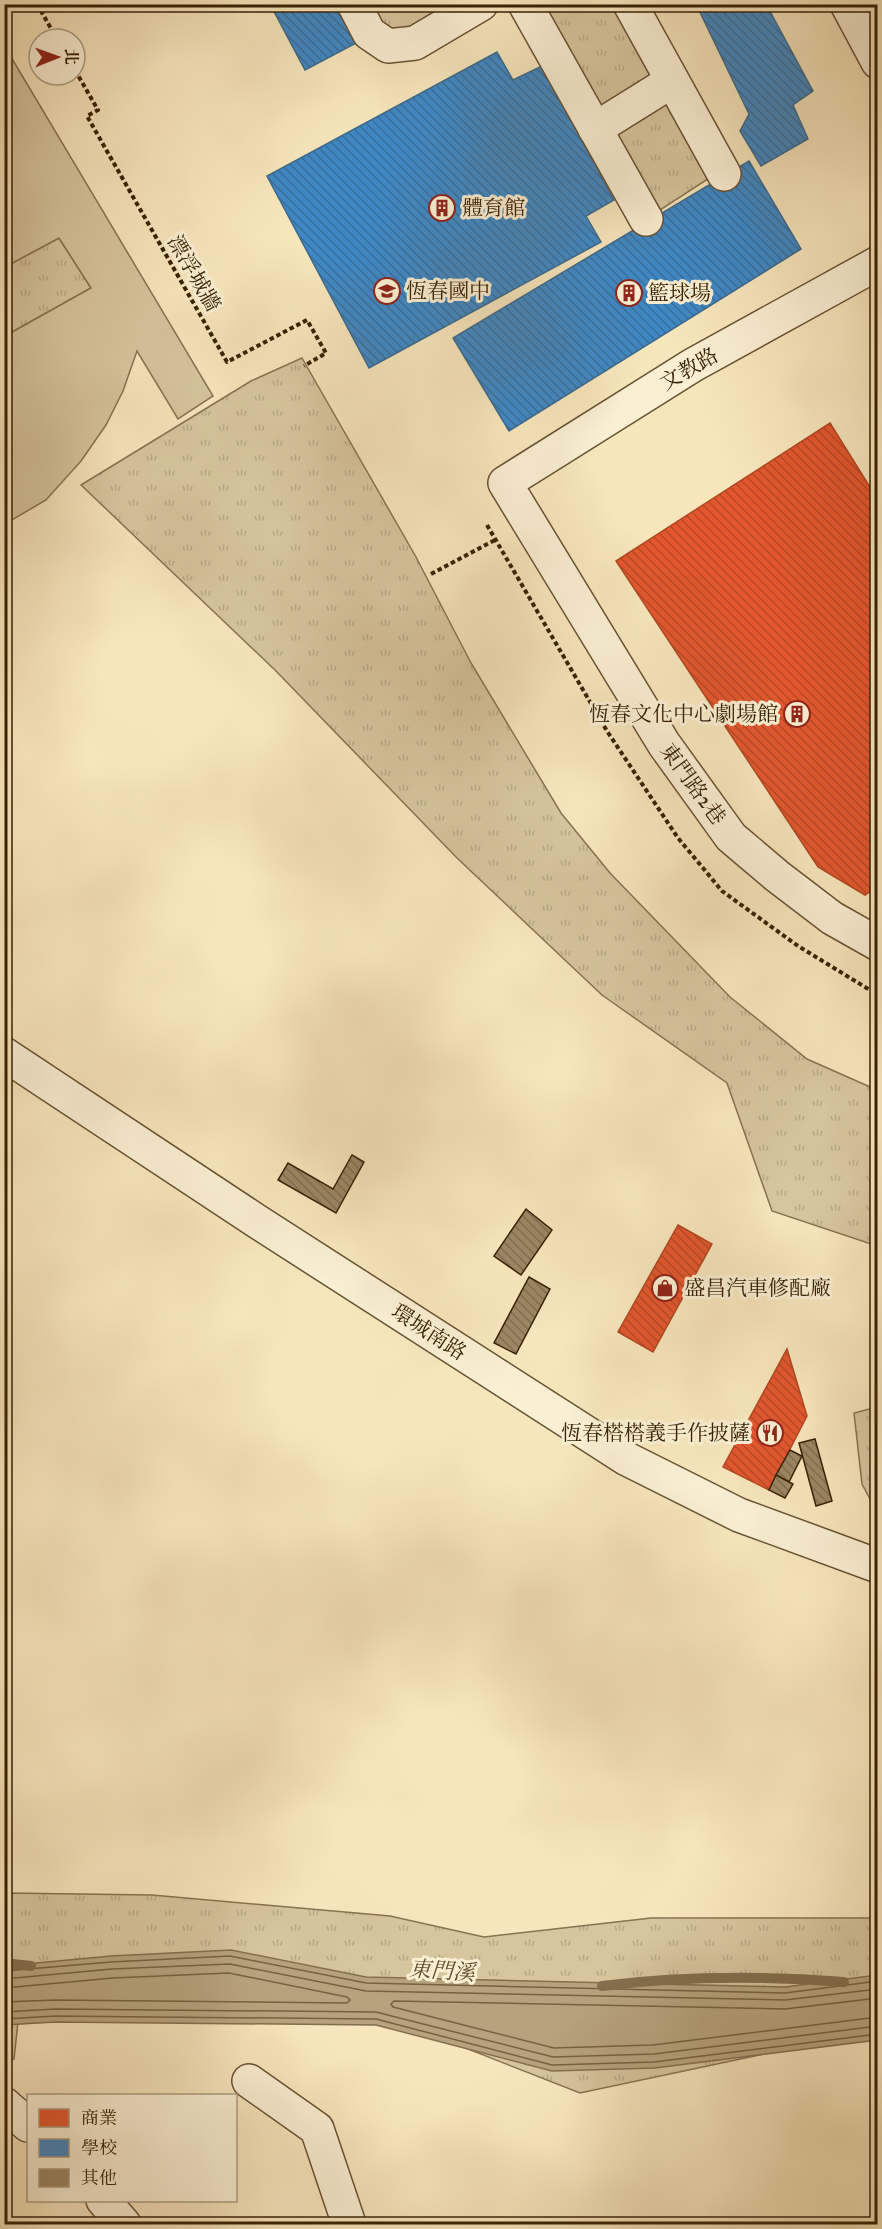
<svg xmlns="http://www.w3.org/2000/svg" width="882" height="2229" viewBox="0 0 882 2229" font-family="'IM FELL Great Primer','Noto Serif TC',serif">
  <defs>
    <pattern id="grass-tufts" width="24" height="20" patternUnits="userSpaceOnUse" patternTransform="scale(1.5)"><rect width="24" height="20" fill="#d6c59d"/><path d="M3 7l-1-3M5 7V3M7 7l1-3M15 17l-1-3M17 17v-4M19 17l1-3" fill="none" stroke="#b8a986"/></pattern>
    <pattern id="shops-back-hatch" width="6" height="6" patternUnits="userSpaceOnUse" patternTransform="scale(1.5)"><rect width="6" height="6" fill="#e4572e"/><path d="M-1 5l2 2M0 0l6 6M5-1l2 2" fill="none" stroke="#ba4825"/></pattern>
    <pattern id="schools-back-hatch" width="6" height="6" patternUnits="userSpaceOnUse" patternTransform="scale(1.5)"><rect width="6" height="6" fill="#3f88c5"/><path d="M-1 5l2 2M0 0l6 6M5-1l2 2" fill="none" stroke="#366f9e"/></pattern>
    <pattern id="building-back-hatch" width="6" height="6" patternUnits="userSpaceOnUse" patternTransform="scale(1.5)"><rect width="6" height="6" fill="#9b8764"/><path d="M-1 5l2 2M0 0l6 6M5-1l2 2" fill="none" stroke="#7f6e50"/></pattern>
  </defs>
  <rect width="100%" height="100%" fill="#f7e6bc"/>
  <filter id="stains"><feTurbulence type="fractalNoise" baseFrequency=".00333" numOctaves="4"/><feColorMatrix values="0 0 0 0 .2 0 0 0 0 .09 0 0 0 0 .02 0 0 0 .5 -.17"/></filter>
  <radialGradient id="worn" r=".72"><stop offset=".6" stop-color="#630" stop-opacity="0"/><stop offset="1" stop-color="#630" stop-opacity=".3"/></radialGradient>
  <!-- grass -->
  <g fill="url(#grass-tufts)" stroke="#867350" stroke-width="1.5">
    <path d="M 370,5 L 455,5 C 433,16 408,37 383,28 Z"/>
    <polygon points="538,5 616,5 658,77 599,111"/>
    <polygon points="669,97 714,175 654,214 610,131"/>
    <polygon points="59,238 91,288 5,336 5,267"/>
    <polygon points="302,358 416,557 471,663 561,813 610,873 730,997 807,1059 877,1090 877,1246 772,1211 727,1083 602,995 457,858 276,671 81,485 251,381"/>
    <polygon points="877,1407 878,1407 877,1512 862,1484 854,1413"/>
    <polygon points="5,1893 152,1895 390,1916 484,1937 651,1918 877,1918 877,2030 580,2093 417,2029 24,1966 14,2059 5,2062"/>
  </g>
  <!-- pitch -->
  <polygon fill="#d6c59d" stroke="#867350" stroke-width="1.5" points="5,47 213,396 178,419 137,351 123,391 106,425 81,461 46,500 5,524 5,336 91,288 59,238 5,267"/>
  <!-- water -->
  <polygon fill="#b6a37d" stroke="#836f4d" stroke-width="1.5" points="231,1950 366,1977 785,1987 877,1975 877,2040 655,2068 552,2071 376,2025 55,2022 5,2025 5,1966 111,1956"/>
  <!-- shops -->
  <g fill="url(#shops-back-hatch)" stroke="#b04721" stroke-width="1.5">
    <polygon points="830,423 878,500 878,886 865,895 818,867 616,561"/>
    <polygon points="678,1225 712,1244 653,1352 618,1332"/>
    <polygon points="787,1349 807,1416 769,1490 723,1467"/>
  </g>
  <!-- schools -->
  <g fill="url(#schools-back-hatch)" stroke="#3d698b" stroke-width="1.5">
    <polygon points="270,4 341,4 360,41 305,70"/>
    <polygon points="696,4 766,4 813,91 793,105 808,139 761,166 740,131 749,114"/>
    <polygon points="497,52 513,80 542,66 614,200 586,216 601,242 369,368 267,176"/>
    <polygon points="749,161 801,249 509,431 453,338"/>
  </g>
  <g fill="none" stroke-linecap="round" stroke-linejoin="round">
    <!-- shore -->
    <g stroke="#766240" stroke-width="1.5">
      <polyline points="4,1971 111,1962 230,1956 366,1983 785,1993 878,1981"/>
      <polyline points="4,1979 112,1969 230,1964 366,1991 785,2000 878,1989"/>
      <polyline points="4,1988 113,1978 229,1973 347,1997 350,2000 347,2003 55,2000 4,2002"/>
      <polyline points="878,1998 785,2009 394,2001 391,2004 393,2007 554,2048 653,2045 878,2017"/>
      <polyline points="4,2012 55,2009 376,2012 553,2057 654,2054 878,2026"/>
      <polyline points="4,2019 55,2016 376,2019 552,2065 654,2062 878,2034"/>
    </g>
    <!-- stream -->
    <g stroke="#836f4d" stroke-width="10">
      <polyline points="4,1963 31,1966"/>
      <path d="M 602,1986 C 682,1976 765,1976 844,1982"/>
    </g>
  </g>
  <!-- building -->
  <g fill="url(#building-back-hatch)" stroke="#372104" stroke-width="1.5">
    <polygon points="352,1155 364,1162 336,1213 278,1180 288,1163 333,1189"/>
    <polygon points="526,1209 552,1230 521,1275 494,1256"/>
    <polygon points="529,1277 550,1289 516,1354 494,1343"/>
    <polygon points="815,1439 832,1501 816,1506 799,1443"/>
    <polygon points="790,1450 802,1456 789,1482 776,1475"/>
    <polygon points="776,1475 793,1484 785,1498 769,1490"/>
  </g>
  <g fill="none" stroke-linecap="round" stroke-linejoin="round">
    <defs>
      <g id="minor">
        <polyline points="354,4 369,33 388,46 415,43 481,4"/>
        <polyline points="525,4 646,219"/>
        <polyline points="630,4 724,174"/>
        <polyline points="847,4 878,62"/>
        <polyline points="595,129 672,81"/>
        <polyline points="878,263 693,365 505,483 664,744 731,837 777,876 832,918 878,944"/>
        <polyline points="4,1054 258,1222 627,1459 739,1515 878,1566"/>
        <polyline points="249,2081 317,2129 349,2224"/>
        <polyline points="4,2104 28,2125"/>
        <polyline points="103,2200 124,2224"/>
      </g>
    </defs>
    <!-- minor casing -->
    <use href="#minor" stroke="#675232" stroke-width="36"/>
    <!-- path -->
    <g stroke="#372104" stroke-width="4" stroke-dasharray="4.5 3" stroke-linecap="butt">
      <polyline points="37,4 57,39"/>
      <polyline points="75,70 98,110 87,116 227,362 307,320 326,353 304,366"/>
      <polyline points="487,525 607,731 678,838 722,891 798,946 878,995"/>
      <polyline points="431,574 495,540"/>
    </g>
    <!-- minor -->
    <use href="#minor" stroke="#faefd3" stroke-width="33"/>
  </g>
  <!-- icons -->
  <defs>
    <symbol id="building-ring" viewBox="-11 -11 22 22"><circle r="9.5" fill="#faefd3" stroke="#8f2418" stroke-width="1.5"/><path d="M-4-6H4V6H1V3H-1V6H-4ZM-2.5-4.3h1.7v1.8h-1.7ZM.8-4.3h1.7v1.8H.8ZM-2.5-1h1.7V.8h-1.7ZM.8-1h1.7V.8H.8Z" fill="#8f2418"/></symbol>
    <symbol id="school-ring" viewBox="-11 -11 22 22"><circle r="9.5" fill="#faefd3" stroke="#8f2418" stroke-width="1.5"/><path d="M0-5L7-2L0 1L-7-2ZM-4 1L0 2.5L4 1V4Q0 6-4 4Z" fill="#8f2418"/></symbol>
    <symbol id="shop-ring" viewBox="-11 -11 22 22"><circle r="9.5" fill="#faefd3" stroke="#8f2418" stroke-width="1.5"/><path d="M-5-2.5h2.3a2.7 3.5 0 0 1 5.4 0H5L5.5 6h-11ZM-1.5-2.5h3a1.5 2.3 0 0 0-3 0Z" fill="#8f2418"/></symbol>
    <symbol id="restaurant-ring" viewBox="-11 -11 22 22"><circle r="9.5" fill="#faefd3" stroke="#8f2418" stroke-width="1.5"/><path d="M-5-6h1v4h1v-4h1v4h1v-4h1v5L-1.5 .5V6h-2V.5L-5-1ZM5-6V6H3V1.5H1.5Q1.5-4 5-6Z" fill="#8f2418"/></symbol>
  </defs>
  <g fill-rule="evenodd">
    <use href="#building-ring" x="427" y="193" width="30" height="30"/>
    <use href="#school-ring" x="372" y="276" width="30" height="30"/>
    <use href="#building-ring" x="614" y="278" width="30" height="30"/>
    <use href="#building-ring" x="782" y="699" width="30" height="30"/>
    <use href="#shop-ring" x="650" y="1273" width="30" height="30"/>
    <use href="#restaurant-ring" x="755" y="1418" width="30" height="30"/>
  </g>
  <g text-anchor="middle" stroke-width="6" stroke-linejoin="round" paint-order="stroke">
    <!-- poi labels -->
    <g font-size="21" fill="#372104" stroke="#faefd3" text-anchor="start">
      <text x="462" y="215">體育館</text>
      <text x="406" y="298">恆春國中</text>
      <text x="648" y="300">籃球場</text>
      <text x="778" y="721" text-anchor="end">恆春文化中心劇場館</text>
      <text x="684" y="1295">盛昌汽車修配廠</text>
      <text x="750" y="1440" text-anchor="end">恆春榙榙義手作披薩</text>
    </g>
    <!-- street labels -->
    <g font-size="21" fill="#372104" stroke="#faefd3">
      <text transform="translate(194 273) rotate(60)" y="7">漂浮城牆</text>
      <text transform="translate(689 369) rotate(-30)" y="7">文教路</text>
      <text transform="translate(693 784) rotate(54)" y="7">東門路2巷</text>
      <text transform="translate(429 1332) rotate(33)" y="7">環城南路</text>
    </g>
    <!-- water labels -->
    <g font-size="22" font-style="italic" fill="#634e2e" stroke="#faefd3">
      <text transform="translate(442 1970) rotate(4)" y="8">東門溪</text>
    </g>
  </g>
  <!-- margin -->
  <rect width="882" height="2229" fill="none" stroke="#f7e6bc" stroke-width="24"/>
  <rect x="6" y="6" width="870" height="2217" fill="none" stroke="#372104" stroke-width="3"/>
  <rect x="12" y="12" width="858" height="2205" fill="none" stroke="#372104" stroke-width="1.5"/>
  <!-- legend -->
  <rect x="27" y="2094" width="210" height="108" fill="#faefd3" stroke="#ac9d80" stroke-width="1.5"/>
  <rect x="39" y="2109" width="30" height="18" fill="#e4572e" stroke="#ac9d80" stroke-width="1.5"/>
  <text x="81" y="2124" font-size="18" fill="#372104">商業</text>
  <rect x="39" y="2139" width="30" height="18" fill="#3f88c5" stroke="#ac9d80" stroke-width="1.5"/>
  <text x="81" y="2154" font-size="18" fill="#372104">學校</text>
  <rect x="39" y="2169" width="30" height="18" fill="#9b8764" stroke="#ac9d80" stroke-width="1.5"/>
  <text x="81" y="2184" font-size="18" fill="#372104">其他</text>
  <!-- north arrow -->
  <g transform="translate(57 57) rotate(89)"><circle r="28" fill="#faefd3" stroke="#ac9d80" stroke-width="1.5"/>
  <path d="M0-4.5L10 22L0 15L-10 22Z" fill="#8f2418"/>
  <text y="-9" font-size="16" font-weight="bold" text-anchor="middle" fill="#372104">北</text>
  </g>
  <rect width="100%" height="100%" filter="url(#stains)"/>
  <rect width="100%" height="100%" fill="url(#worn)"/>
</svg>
